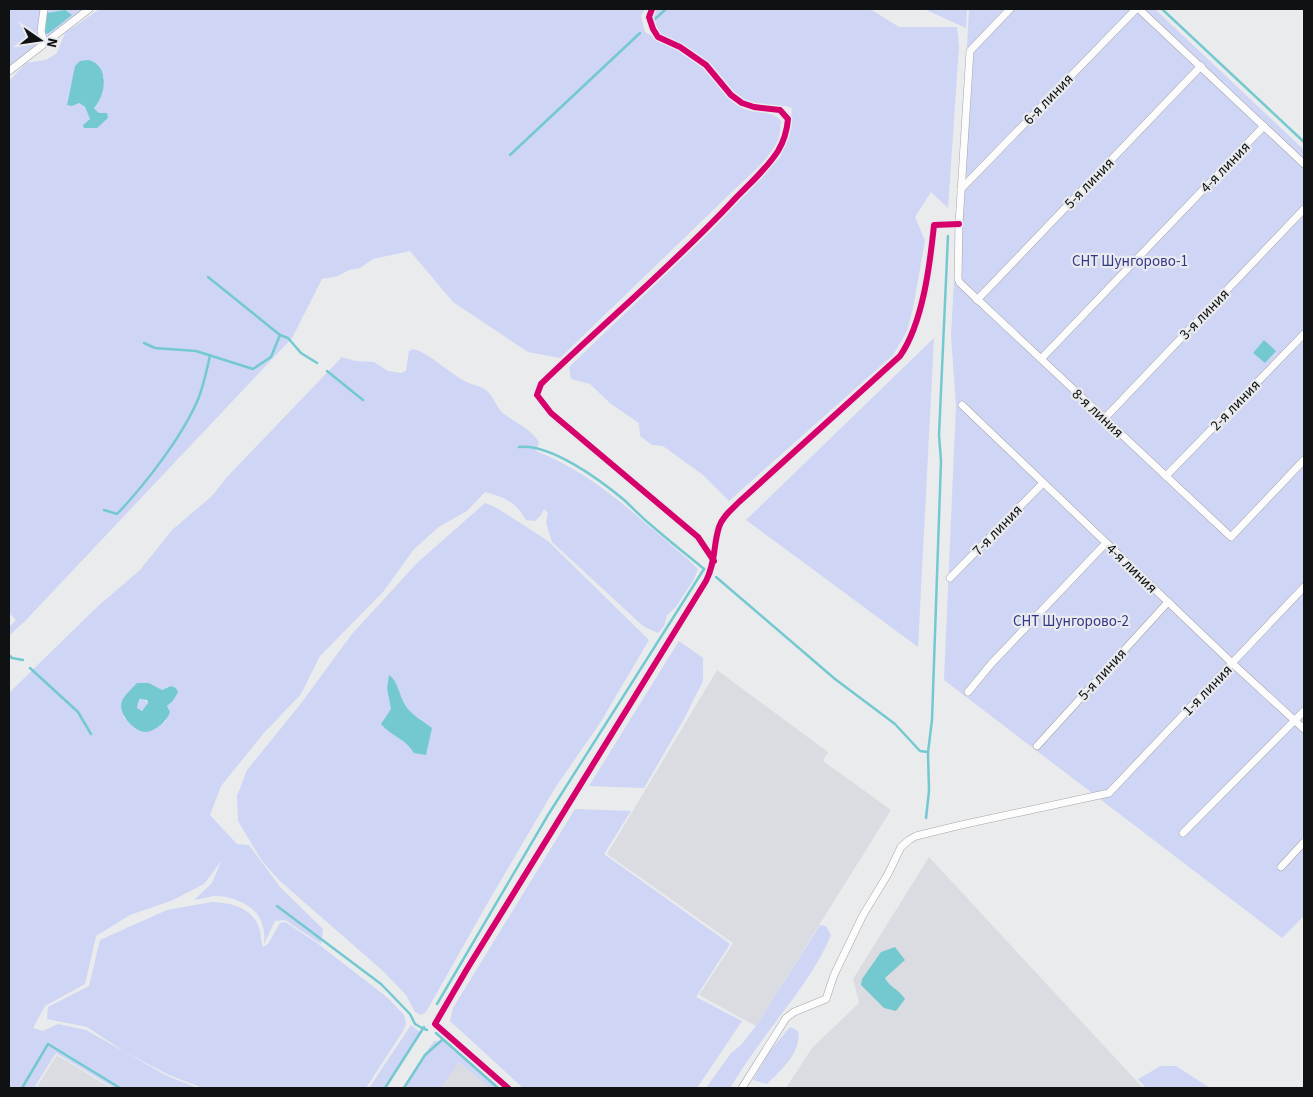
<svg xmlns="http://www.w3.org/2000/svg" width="1313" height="1097" viewBox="0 0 1313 1097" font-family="'Source Sans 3',sans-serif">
  <rect width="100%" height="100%" fill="#eaebed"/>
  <!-- built -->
  <g fill="#dadce2">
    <polygon points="717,670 828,752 823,761 891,810 756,1026 699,995 733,943 607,854"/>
    <polygon points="929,857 1143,1088 786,1088 812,1048 859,1003 853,979"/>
    <polygon points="57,1055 111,1088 36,1088"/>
    <polygon points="459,1062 489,1088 441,1088"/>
  </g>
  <!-- green -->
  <g fill="#cfd5f4" fill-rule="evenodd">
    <polygon points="9,9 89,9 9,71"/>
    <path d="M 100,9 L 645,9 L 641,16 L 645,32 C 664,44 684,52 702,65 C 717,77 725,100 742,108 C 755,115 770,109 781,121 C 780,127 780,134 778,140 C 769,159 751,174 736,188 L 560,358 L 528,352 L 453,302 L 410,251 L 373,259 L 360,268 L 349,270 L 338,276 L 322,279 L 292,338 L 26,620 L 9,636 L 9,627 L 16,620 L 9,613 L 9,81 L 26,63 L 46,60 L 57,53 L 65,33 ZM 104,76 C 103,89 103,100 94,108 L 99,113 L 104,113 L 83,125 L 90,119 L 85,107 L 79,103 L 67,104 L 72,81 Z"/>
    <polygon points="654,9 870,9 899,27 957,27 959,46 948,208 931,192 915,217 925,241 913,308 907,331 893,355 729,501 703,475 663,446 652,445 640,436 639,423 611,404 590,384 571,379 569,367 711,231 780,157 790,129 792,108 786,106 754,105 743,101 732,93 716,74 660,36 651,17"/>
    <polygon points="924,9 967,9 966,28"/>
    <polygon points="969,9 1155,9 1304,150 1304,916 1282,938 944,680 956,406 951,335"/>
    <polygon points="934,338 918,647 746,520"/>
    <path d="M 413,349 C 432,354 450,375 469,383 C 476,386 481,386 487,391 C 494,397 496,407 503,413 C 517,424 529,427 539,442 L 536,451 C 583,469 620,501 657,533 C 671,545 685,556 698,569 L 693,581 L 675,608 L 667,615 L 664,626 L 658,633 L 643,626 L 552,542 L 546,523 L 548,513 L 544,509 L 541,515 L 535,521 L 526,520 C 514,500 505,498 485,492 L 467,511 L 440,526 L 414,549 L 383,592 L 320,656 L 301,694 L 264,733 L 221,786 L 210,815 L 237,844 L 249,845 L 280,887 L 323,929 L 321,944 L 285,920 L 275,921 L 264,944 C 265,935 264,925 259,917 C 251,903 229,895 214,896 C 208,897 201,899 194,900 L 212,883 L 222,860 L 204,884 L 173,900 L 130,915 L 96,936 L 85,984 L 45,1006 L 33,1028 L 43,1031 L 58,1024 L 86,1030 L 167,1076 L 198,1088 L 114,1088 L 56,1053 L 34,1088 L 9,1088 L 9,693 L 97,607 L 140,570 L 172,530 L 212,496 L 227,477 L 342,357 L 355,361 L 374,362 L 388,371 L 401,373 L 406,371 L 409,351 ZM 137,683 L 149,683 L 162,690 L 168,687 L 174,701 L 167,706 L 166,721 C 147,735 141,732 124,718 L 123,698 Z"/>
    <polygon points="485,503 497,508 548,541 649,640 600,723 555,788 487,904 426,1012 421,1015 415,1012 406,995 383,971 280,881 262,861 238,821 237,796 247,770 299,706 352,634 417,563"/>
    <polygon points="679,641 703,658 703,681 684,719 644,788 589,786"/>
    <circle cx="142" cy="705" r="5.5"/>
    <polygon points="575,809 631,811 604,854 730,944 696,997 742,1021 697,1088 523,1088 450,1021 453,1008"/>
    <path d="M 212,902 C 233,903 254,908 260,931 C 261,936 261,941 263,947 L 268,944 L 280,923 L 285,922 L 317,943 L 388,998 L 404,1015 L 406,1024 L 403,1031 L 366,1088 L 203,1088 L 169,1075 L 125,1052 L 87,1027 L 47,1019 L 48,1007 L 89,986 L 100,940 L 167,910 Z"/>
    <path d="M 820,925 L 826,926 L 831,935 C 819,964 799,991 780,1016 C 763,1039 745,1063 730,1088 L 706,1088 L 731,1053 L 741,1045 L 756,1026 Z"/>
    <polygon points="411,1025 420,1032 384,1088 369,1088"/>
    <path d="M 790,1027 L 798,1031 C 802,1052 781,1070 767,1084 L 753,1080 L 769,1052 Z"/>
    <polygon points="434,1041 444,1041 500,1088 489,1088 459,1062 441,1088 402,1088"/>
    <polygon points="1161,1066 1176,1066 1210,1088 1146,1088 1138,1079"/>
  </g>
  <!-- water -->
  <g fill="#74c9d1" fill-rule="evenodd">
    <polygon points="65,10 72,15 49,33 45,34 47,13"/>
    <path d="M 89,60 C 110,66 106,96 94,108 L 99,113 L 107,113 L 108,118 L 97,128 L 84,128 L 83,125 L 90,119 L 85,107 L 79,103 L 72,106 L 67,105 L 75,66 L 80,61 Z"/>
    <polygon points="1264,340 1276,351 1265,363 1253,353"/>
    <path d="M 389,675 C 398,681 399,695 405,705 C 411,715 423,721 432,728 L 426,755 L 414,753 C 406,739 391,736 381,724 L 391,709 L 387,688 Z"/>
    <path d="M 137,683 L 149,683 L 162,690 L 171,686 L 176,688 L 178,692 L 173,701 L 167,706 L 170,712 C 167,721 156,731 146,732 C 134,732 117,713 122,701 C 123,697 133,687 137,683 ZM 140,699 L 147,700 L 148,703 L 142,711 L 137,708 L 138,702 Z"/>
    <path d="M 895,947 L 905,960 L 885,978 C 889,987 900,990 905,999 L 896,1011 L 884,1008 L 861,985 L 862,979 L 881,952 Z"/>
  </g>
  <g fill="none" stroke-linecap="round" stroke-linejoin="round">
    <!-- stream -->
    <g stroke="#74c9d1" stroke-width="2.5">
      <polyline points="1162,9 1304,142"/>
      <polyline points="655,19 666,9"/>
      <polyline points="510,155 640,33"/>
      <polyline points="208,277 280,335 288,338 301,353 317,363"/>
      <polyline points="144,343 155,348 196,351 253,369 271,357 280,335"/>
      <polyline points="327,371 363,400"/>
      <path d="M 519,447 C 550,443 600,480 623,499 C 632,507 641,517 651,525 C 668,540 686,554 704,569"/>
      <path d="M 104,510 L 117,514 C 144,486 180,439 196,404 C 203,390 206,372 210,356"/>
      <polyline points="716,577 835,679 895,724 920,751 928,752"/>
      <polyline points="10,656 12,658 23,660"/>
      <polyline points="30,668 78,712 91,734"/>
      <polyline points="926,818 929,791 928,752 932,720 941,461 939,435 948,236"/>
      <polyline points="277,906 381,984 410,1014 415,1024 422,1028 427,1030"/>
      <polyline points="437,1004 548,815 704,569"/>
      <polyline points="436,1033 498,1088"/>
      <polyline points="22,1088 48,1044 120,1088"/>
      <polyline points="385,1088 424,1027"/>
      <polyline points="404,1088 425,1055 443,1039"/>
    </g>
    <defs>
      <g id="street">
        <path d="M 652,9 L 649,17 L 653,29 L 658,37 L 680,47 L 706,65 L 731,95 L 742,103 L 754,107 L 780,110 L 788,119 C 787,131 784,141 778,151 C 766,170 747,186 732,202 C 672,266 604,323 541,384 L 537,395 L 551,413 L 698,537 L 714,561"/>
        <polyline points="1010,9 970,51 959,224 958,279 960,283 1231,537 1304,460"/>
        <polyline points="1139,9 1304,164"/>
        <polyline points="44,43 41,31 44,9"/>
        <polyline points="9,71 89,9"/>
        <polyline points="961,189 1136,9"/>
        <polyline points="977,300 1201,66"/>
        <polyline points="1041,359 1264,126"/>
        <polyline points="962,405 1232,663 1304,729"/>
        <polyline points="1104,419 1304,209"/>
        <polyline points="1166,476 1304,334"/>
        <polyline points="950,578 1043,483"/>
        <polyline points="968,692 991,664 1106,543"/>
        <polyline points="1037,746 1168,602"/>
        <polyline points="1183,833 1304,711"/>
        <polyline points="1281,867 1304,842"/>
        <path d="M 508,1088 L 435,1024 L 467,969 L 706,581 C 716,561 713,546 719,527 C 722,517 732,509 739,502 L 900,356 C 923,323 930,264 934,225 L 959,224"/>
        <polyline points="742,1088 786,1018 794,1012 826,999 834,975 863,915 888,874 901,847 909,840 916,836 961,825 1109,793 1304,587"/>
      </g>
    </defs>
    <!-- street casing -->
    <use href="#street" stroke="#a4a5a7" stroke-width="8"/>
    <!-- street -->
    <use href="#street" stroke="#fcfcfc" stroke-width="7"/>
    <defs>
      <g id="cycleway">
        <path d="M 652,9 L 649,17 L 653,29 L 658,37 L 680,47 L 706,65 L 731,95 L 742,103 L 754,107 L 780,110 L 788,119 C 787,131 784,141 778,151 C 766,170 747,186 732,202 C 672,266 604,323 541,384 L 537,395 L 551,413 L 698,537 L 714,561"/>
        <path d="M 508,1088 L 435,1024 L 467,969 L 706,581 C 716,561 713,546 719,527 C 722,517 732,509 739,502 L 900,356 C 923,323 930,264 934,225 L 959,224"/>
      </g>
    </defs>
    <!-- cycleway casing -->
    <use href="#cycleway" stroke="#e9eaee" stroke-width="9"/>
    <!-- cycleway -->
    <use href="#cycleway" stroke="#d6006c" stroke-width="6"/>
  </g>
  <g text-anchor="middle" stroke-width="4.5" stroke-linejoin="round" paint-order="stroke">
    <!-- street labels -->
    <g font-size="15" fill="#101112" stroke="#e9eaee">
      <text transform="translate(1048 99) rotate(-46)" y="5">6-я линия</text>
      <text transform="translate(1225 167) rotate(-46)" y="5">4-я линия</text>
      <text transform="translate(1089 183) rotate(-46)" y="5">5-я линия</text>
      <text transform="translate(1204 314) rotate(-46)" y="5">3-я линия</text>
      <text transform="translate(1235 405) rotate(-46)" y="5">2-я линия</text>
      <text transform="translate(1098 413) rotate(43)" y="5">8-я линия</text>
      <text transform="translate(997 530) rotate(-46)" y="5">7-я линия</text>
      <text transform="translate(1132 568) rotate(44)" y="5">4-я линия</text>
      <text transform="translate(1102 674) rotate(-48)" y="5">5-я линия</text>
      <text transform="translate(1207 690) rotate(-46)" y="5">1-я линия</text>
    </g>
    <!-- park labels -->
    <g font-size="15" fill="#33378a" stroke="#e9eaee">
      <text x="1130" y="266">СНТ Шунгорово-1</text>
      <text x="1071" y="626">СНТ Шунгорово-2</text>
    </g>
  </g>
  <!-- border -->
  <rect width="1313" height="1097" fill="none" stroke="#101112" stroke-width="20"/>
  <!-- north arrow -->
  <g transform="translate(40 40) rotate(103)" stroke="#e9eaee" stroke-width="4" paint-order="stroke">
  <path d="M0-4L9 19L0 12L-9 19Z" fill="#101112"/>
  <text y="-8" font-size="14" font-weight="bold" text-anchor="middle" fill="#101112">N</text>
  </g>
</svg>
